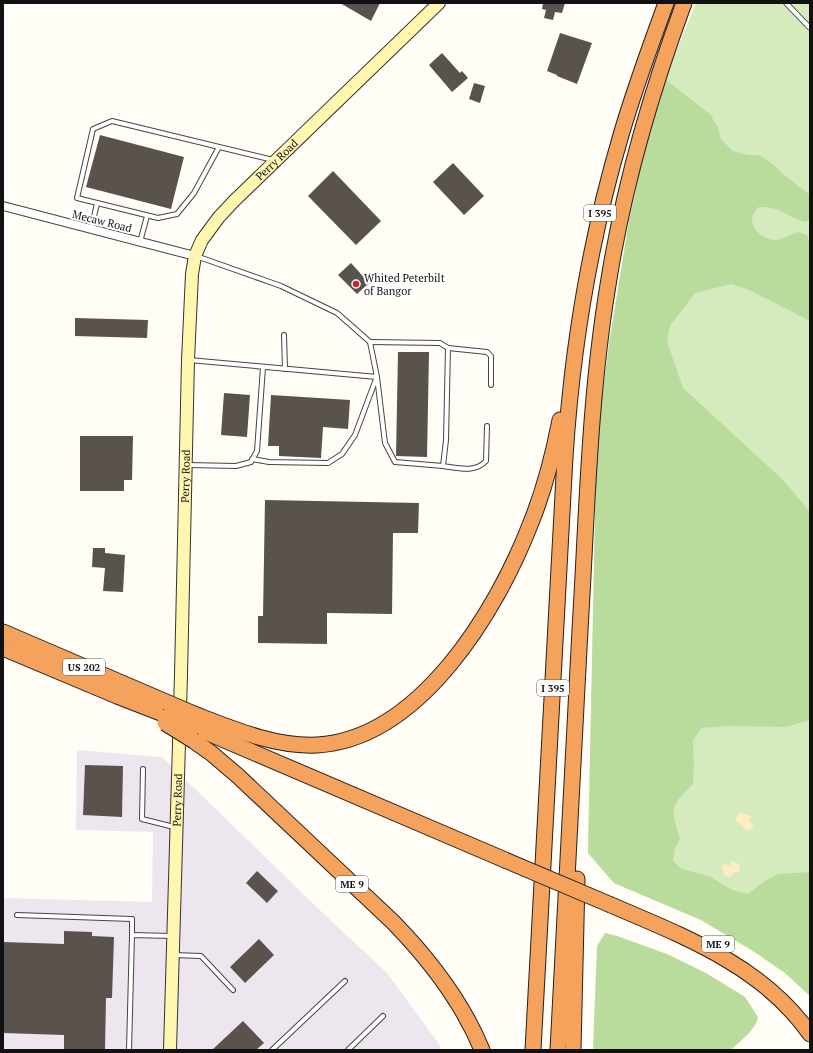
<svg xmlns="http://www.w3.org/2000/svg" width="813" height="1053" viewBox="0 0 813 1053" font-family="'PT Serif',serif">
  <rect width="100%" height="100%" fill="#fffdf5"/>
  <!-- industrial -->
  <polygon fill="#eee6ef" points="77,750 162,757 325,915 387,973 439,1044 441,1050 3,1050 3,898 152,902 153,832 76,830"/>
  <!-- green -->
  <polygon fill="#d5ebbd" points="696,3 810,3 810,996 785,973 753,951 701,920 614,883 588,853 596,472 609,344 629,221 665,79"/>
  <!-- forest -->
  <g fill="#b9dc9c">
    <path d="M 665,79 L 710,114 L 718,128 L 721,139 L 733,151 L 748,155 L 759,155 L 773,164 L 783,174 L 810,195 L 810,219 L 806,222 C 787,217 780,206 759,207 C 757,209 754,212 753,215 C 748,229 765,241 777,240 C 784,239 792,234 798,232 L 807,235 L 810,242 L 810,321 L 747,289 L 731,284 L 695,293 L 670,326 L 667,341 L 683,388 L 782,479 L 810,512 L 810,721 L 806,721 L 786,727 L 727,726 L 701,728 L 693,741 L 694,765 L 693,784 C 686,791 675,800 674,810 C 673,818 678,832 680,839 L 675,848 L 673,861 L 682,869 L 709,876 L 732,890 L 748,894 L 765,881 L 778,874 L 810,872 L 810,996 L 785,973 L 753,951 L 701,920 L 614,883 L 588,853 L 596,472 L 599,421 L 609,344 L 629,221 L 643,156 Z"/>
    <path d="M 605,933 L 617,936 L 667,954 L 706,973 L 745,997 L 758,1017 C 756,1030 740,1041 731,1050 L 593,1050 L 597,946 Z"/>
  </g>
  <!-- sand -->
  <g fill="#fbeec1">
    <polygon points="741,813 744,815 747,814 751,817 749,821 753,824 753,826 750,830 746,830 736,821 737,815"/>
    <polygon points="733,861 739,864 740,870 739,872 735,872 730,877 725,875 723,872 722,866 724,864 730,866 731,862"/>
  </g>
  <!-- building -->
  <g fill="#5a524d">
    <polygon points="340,3 380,3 371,21"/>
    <polygon points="543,3 565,3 562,13 555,12 553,20 544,18 546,10 542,9"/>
    <polygon points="560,33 592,43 577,84 557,76 557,75 547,71"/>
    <polygon points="442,53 460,73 462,71 468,78 452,92 429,65"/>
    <polygon points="474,83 485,86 480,103 469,99"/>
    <polygon points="100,135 184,157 171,209 86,187"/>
    <polygon points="453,163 484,196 464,215 433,182"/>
    <polygon points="333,171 381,221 356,245 308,196"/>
    <polygon points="351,263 369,283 357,294 338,275"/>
    <polygon points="75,318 148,320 147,338 75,336"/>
    <polygon points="398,352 429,352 427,457 396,456"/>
    <polygon points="224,393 250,395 247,437 221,435"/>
    <polygon points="271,395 350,400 348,429 323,427 321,458 279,456 279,446 268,446"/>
    <polygon points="80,436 133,436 132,480 124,480 124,491 80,491"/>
    <polygon points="265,500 419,503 418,533 393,533 392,614 327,613 327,644 258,643 258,616 263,616"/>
    <polygon points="93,548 105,548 105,553 125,555 123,592 103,591 105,568 92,567"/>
    <polygon points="85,765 123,766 122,817 83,815"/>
    <polygon points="257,871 278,891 267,903 246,883"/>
    <polygon points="64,931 92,932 92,936 114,937 112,998 106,998 105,1050 64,1050 64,1035 3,1033 3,942 64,944"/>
    <polygon points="259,939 274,955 245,983 230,967"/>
    <polygon points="243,1021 264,1043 256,1050 212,1050"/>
  </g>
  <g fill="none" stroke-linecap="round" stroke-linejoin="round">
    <defs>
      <g id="lane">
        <polyline points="786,3 810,28"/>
        <polyline points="219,147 194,193 177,214 158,218 77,198 93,129 112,121 273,160"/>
        <polyline points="91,229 97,204"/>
        <polyline points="140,242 147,216"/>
        <polyline points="284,335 285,369"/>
        <polyline points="370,342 440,343 448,348 446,440 443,466 395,462 385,443 377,377"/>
        <polyline points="448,348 487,352 491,356 491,385"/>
        <polyline points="189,360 377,377 370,342 337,313 281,286 196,256"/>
        <polyline points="252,459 269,462 328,463 342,454 355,435 376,379"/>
        <polyline points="188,465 236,466 251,462 257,451 263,367"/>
        <path d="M 443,466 C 458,468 475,473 486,461 L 487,426"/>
        <polyline points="143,769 142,819 174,827"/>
        <polyline points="17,915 132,919 132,935"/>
        <polyline points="174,955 201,956 233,990"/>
        <polyline points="129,1050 132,935 171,936"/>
        <polyline points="272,1050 345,981"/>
        <polyline points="348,1050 383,1016"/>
      </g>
      <polyline id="street" points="3,206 195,256"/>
      <g id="secondary">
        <path id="s1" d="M 170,1050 L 181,675 L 188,360 L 192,274 L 195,256 L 202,240 L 219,217 L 234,201 L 439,3"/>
      </g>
      <g id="highway">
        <polyline points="3,632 166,702"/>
        <polyline points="3,648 117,696 166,715"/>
        <path d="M 194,714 C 233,729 275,747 317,745 C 420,739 497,610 530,525 C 544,491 553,456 560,420"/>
        <polyline points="194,727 505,860"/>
        <path d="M 194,741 L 211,753 L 238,776 L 393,922 C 430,960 462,1001 482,1050"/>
        <path d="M 611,905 C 683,936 763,966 810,1034"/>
        <path d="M 533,1050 L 565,457 C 572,348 590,240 621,135 C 634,90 650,47 666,3"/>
        <path d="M 558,1050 C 565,910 572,770 580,630 C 587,515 589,399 608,285 C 623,189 650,95 684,3"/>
        <polyline points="573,1050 577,879"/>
      </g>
    </defs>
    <!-- lane casing -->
    <use href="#lane" stroke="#444" stroke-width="6"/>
    <!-- street casing -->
    <use href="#street" stroke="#444" stroke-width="10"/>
    <!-- secondary casing -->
    <use href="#secondary" stroke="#333" stroke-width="14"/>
    <!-- highway casing -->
    <use href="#highway" stroke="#222" stroke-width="17"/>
    <!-- lane -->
    <use href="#lane" stroke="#fff" stroke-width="4"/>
    <!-- street -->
    <use href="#street" stroke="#fff" stroke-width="8"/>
    <!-- secondary -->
    <use href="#secondary" stroke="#fff6b0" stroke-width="12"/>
    <!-- highway -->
    <use href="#highway" stroke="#f5a25d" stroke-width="15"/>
    <defs>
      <g id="highway-bridge">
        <polyline points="166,702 194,714"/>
        <polyline points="168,716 194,727"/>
        <polyline points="165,723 194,741"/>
        <polyline points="505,860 611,905"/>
      </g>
    </defs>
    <!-- highway-bridge casing -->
    <use href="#highway-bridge" stroke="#222" stroke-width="17" stroke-linecap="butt"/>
    <!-- highway-bridge -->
    <use href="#highway-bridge" stroke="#f5a25d" stroke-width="15"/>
  </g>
  <!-- markers -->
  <circle fill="#c4262e" stroke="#fff" stroke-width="1.5" cx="356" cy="284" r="4"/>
  <g text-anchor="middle" stroke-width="4" stroke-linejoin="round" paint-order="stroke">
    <!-- shield labels -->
    <g fill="#fff" stroke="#585858" stroke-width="1">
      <rect x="584" y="205" width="32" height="16" rx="3"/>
      <rect x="63" y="659" width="42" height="16" rx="3"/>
      <rect x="537" y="680" width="32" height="16" rx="3"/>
      <rect x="336" y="876" width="32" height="16" rx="3"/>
      <rect x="702" y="936" width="32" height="16" rx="3"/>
    </g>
    <g font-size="10" font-weight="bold" fill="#111">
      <text x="600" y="217">I 395</text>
      <text x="84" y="671">US 202</text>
      <text x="553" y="692">I 395</text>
      <text x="352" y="888">ME 9</text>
      <text x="718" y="948">ME 9</text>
    </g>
    <!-- street labels -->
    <g font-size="11" fill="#111" stroke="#fff">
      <text dy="4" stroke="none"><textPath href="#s1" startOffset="922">Perry Road</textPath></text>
      <text transform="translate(102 221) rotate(14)" y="4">Mecaw Road</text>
      <text dy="4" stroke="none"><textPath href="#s1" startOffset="574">Perry Road</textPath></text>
      <text dy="4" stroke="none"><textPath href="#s1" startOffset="250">Perry Road</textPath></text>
    </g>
    <!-- poi labels -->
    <g font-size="11" fill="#111" stroke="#fff" text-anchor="start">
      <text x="364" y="282">Whited Peterbilt<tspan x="364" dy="13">of Bangor</tspan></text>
    </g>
  </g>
  <!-- border -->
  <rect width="813" height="1053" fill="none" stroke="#111111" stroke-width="8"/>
</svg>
